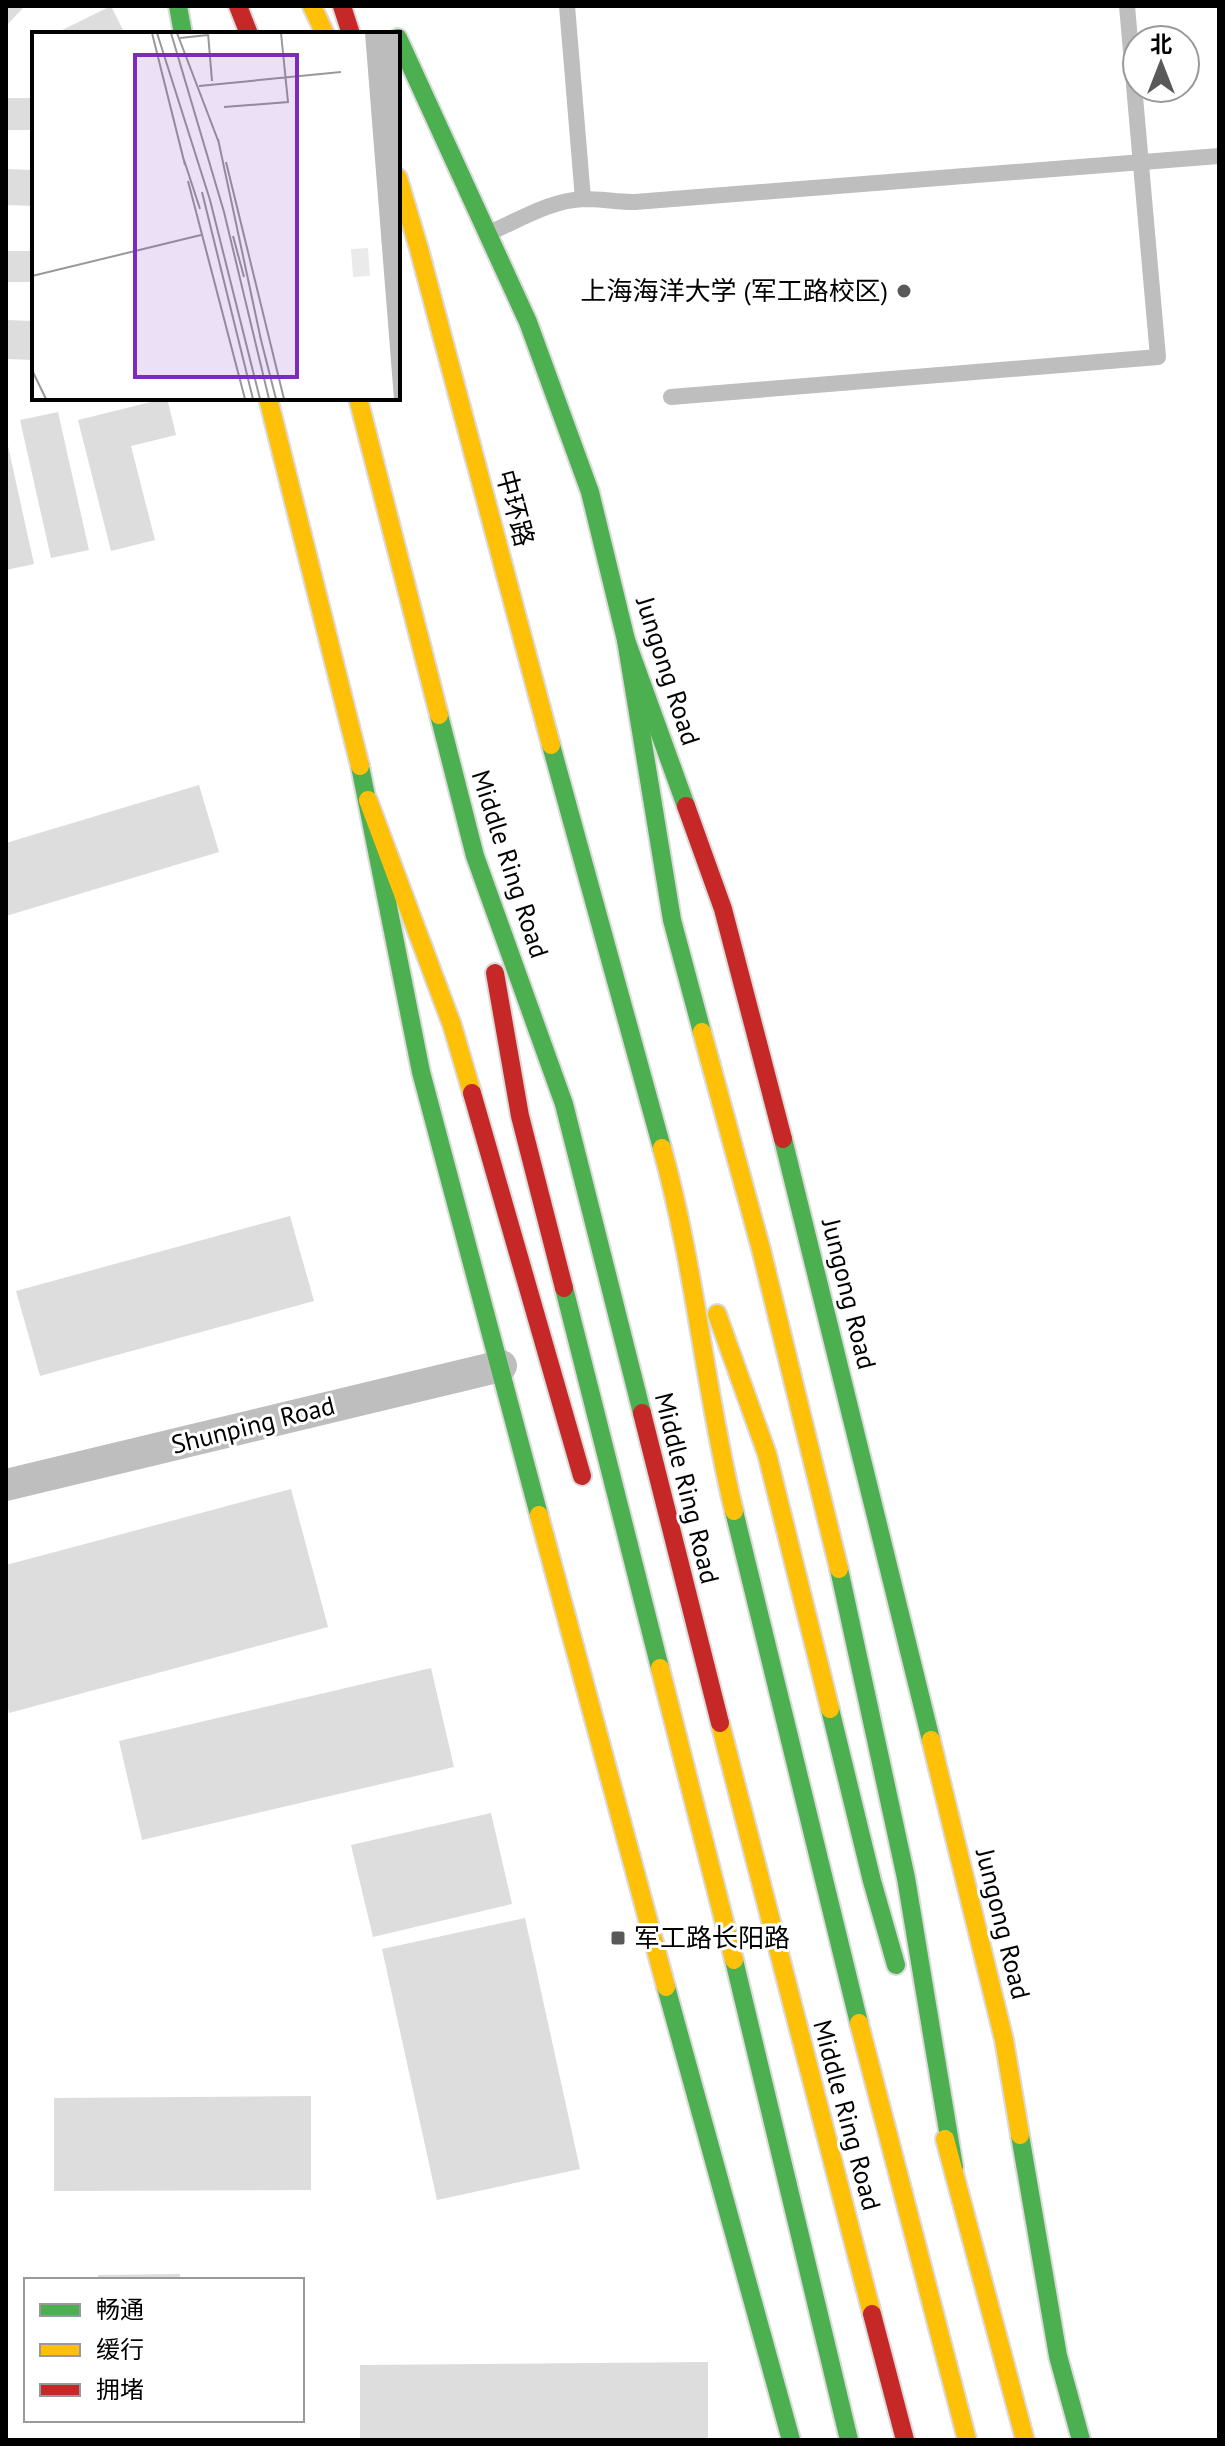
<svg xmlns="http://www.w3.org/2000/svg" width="1225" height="2446" viewBox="0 0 1225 2446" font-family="'PT Sans','Noto Sans SC',sans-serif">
  <rect width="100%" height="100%" fill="#fff"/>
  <!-- building -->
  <g fill="#ddd">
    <polygon points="6,6 25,6 6,26"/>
    <polygon points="111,6 125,34 64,34 62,30"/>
    <rect x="6" y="98" width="28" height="32"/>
    <polygon points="6,169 34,170 34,206 6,205"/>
    <rect x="6" y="251" width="28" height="31"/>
    <polygon points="6,320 34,321 34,360 6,359"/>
    <polygon points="167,398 176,435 131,446 155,540 111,551 78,420"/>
    <polygon points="58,412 89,550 51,558 20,420"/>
    <polygon points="6,437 34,564 6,570"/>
    <polygon points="199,785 219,852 6,916 6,843"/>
    <polygon points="290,1216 314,1301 40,1376 16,1291"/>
    <polygon points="291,1489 328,1627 9,1713 6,1700 6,1565"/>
    <polygon points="431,1668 454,1767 142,1840 119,1741"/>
    <polygon points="491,1813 512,1904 373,1937 351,1845"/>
    <polygon points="525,1918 580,2169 437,2200 382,1949"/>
    <polygon points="311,2096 311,2190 54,2191 54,2098"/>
    <polygon points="180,2274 180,2280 98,2280 98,2275"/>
    <polygon points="708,2362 708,2440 360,2440 360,2365"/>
  </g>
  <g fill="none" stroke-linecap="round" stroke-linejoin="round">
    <defs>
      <g id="fast">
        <polyline points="178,6 183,34"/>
        <polyline points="398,38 528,322 590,492 626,640 686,806"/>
        <polyline points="626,640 672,920 702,1032"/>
        <polyline points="439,715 475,856 564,1104 642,1413"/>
        <polyline points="551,745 662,1148"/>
        <polyline points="360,766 421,1072 539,1515"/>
        <polyline points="783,1139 931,1740"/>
        <polyline points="564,1288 660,1668"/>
        <polyline points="734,1511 859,2023"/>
        <polyline points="839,1569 906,1878 954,2167"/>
        <polyline points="830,1709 872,1881 896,1965"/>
        <polyline points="734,1960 849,2440"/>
        <polyline points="666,1987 791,2440"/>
        <polyline points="1020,2135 1058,2356 1081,2440"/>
      </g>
      <g id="slow">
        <polyline points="312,6 325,34"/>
        <polyline points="398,178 419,249 551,745"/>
        <polyline points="268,398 360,766"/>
        <polyline points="358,398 439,715"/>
        <polyline points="368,800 452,1025 472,1093"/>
        <polyline points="702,1032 761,1249 839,1569"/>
        <path d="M 662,1148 C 695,1267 705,1391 734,1511"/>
        <polyline points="717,1314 767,1454 830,1709"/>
        <polyline points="539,1515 666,1987"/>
        <polyline points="660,1668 734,1960"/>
        <polyline points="720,1723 872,2314"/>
        <polyline points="931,1740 1004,2040 1020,2135"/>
        <polyline points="859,2023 967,2440"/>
        <polyline points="945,2139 1025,2440"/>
      </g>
      <g id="jam">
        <polyline points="238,6 249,34"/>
        <polyline points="342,6 351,34"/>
        <polyline points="686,806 723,909 783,1139"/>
        <polyline points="495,973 520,1116 564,1288"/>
        <polyline points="472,1093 582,1476"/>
        <polyline points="642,1413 720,1723"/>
        <polyline points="872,2314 905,2440"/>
      </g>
    </defs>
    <!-- fast casing -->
    <use href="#fast" stroke="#dbdbdb" stroke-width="22"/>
    <!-- slow casing -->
    <use href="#slow" stroke="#dbdbdb" stroke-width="22"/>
    <!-- jam casing -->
    <use href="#jam" stroke="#dbdbdb" stroke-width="22"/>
    <!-- lane -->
    <g stroke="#bebebe" stroke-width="16">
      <polyline points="567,6 583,199"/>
      <path d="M 489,233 C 519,220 551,200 584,199 C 601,199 618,202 635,202 L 1219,156"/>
      <polyline points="671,397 1158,357 1127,6"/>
    </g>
    <!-- street -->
    <polyline stroke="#bebebe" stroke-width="32" points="6,1485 501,1366"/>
    <!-- fast -->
    <use href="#fast" stroke="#4caf50" stroke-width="18"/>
    <!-- slow -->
    <use href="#slow" stroke="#ffc107" stroke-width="18"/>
    <!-- jam -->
    <use href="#jam" stroke="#c62828" stroke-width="18"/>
  </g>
  <!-- markers -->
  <g fill="#595959" stroke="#fff" stroke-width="3">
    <circle cx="904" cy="291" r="8"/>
    <rect x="610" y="1930" width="16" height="16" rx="4"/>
  </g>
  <g text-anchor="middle" stroke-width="6" stroke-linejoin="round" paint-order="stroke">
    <!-- poi labels -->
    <g font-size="26" fill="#000" stroke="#fff" text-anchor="end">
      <text x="888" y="300">上海海洋大学 (军工路校区)</text>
      <text x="634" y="1947" text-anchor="start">军工路长阳路</text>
    </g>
    <!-- street labels -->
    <g font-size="26" fill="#000" stroke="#fff">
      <text transform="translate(515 508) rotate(75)" y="9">中环路</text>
      <text transform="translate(668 671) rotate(72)" y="9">Jungong Road</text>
      <text transform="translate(510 864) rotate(72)" y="9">Middle Ring Road</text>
      <text transform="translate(849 1294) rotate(76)" y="9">Jungong Road</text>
      <text transform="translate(253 1425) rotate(-14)" y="9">Shunping Road</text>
      <text transform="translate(687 1488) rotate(76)" y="9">Middle Ring Road</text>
      <text transform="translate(1003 1924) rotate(76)" y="9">Jungong Road</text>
      <text transform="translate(847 2115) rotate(75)" y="9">Middle Ring Road</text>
    </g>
  </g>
  <!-- overview -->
  <g transform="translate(32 32)">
    <rect width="368" height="368" fill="#fff"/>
    <path d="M 336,216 L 338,244 L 321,245 L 319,217 Z" fill="#eaeaea"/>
    <path d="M 333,1 L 368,1 L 368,367 L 362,367 Z" fill="#bcbcbc"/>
    <path fill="none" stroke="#999" stroke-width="2" d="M 120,1 L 153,133M 125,1 L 178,168 L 228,367M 139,1 L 192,180 L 237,367M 145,1 L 187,111M 176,1 L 180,49M 148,6 L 176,3M 167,54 L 309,40M 192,75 L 256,70 L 249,1M 186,107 L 229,308M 152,128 L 168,177M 194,130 L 252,367M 156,149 L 213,367M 170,160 L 221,367M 201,204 L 212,245M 0,244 L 169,203M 228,304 L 244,367M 0,338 L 14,367"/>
    <path fill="#7b2cbf" fill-opacity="0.15" stroke="#7b2cbf" stroke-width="4" d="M 103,23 L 265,23 L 265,345 L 103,345 Z"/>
    <rect width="368" height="368" fill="none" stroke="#000" stroke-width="4"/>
  </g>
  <!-- border -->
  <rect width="1225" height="2446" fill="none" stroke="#000000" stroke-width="16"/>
  <!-- legend -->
  <rect x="24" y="2278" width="280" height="144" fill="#ffffff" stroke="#999999" stroke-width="2"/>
  <rect x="40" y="2304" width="40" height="12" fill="#4caf50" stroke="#999999" stroke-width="2"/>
  <text x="96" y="2318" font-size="24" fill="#000000">畅通</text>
  <rect x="40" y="2344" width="40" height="12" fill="#ffc107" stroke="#999999" stroke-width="2"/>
  <text x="96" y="2358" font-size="24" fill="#000000">缓行</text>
  <rect x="40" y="2384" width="40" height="12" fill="#c62828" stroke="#999999" stroke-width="2"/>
  <text x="96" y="2398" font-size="24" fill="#000000">拥堵</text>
  <!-- north arrow -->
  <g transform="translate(1161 64)"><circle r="38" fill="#ffffff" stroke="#999999" stroke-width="2"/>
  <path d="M0-6L14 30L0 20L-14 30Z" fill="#595959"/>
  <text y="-12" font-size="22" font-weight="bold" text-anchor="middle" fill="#000000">北</text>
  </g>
</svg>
